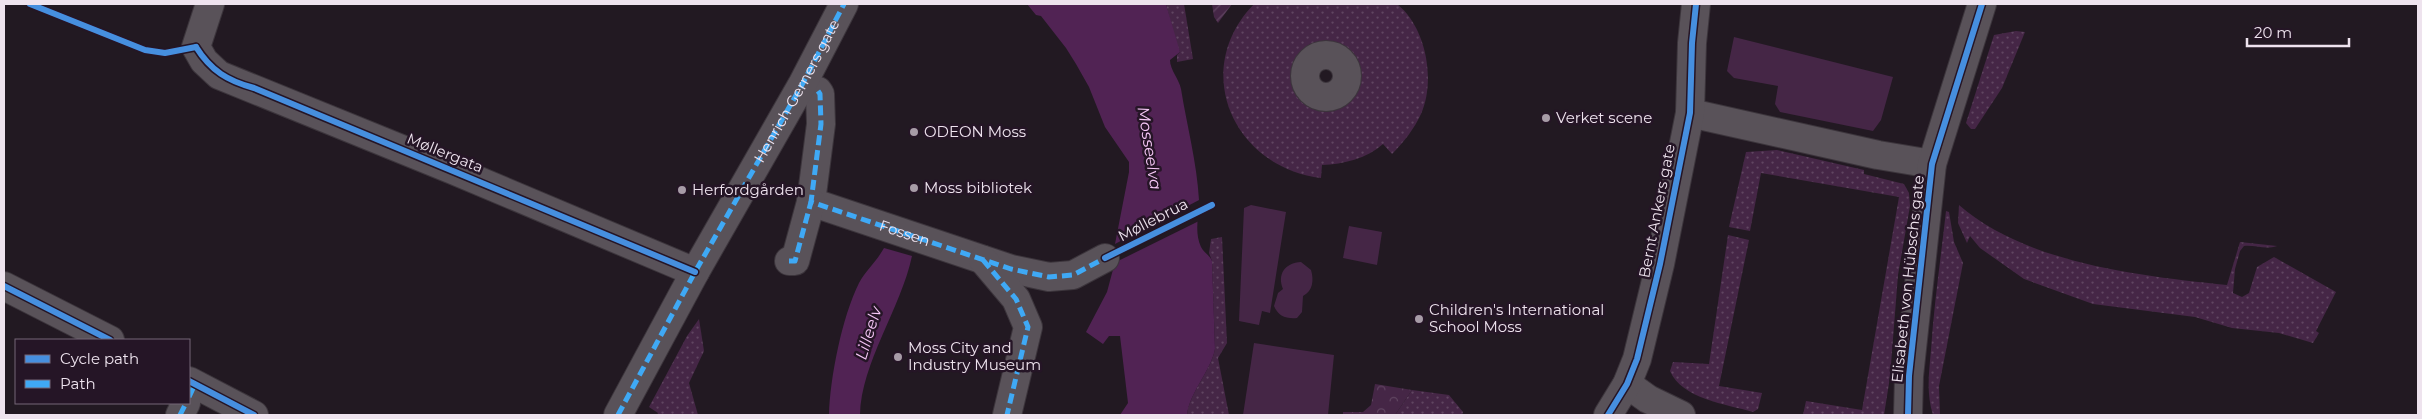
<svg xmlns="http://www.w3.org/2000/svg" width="2422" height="419" viewBox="0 0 2422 419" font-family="Montserrat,sans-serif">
  <defs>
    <pattern id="grass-dots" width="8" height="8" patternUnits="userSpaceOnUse" patternTransform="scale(1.25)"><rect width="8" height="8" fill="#452646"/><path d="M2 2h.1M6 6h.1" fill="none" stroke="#604561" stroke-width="1.8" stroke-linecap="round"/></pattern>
    <pattern id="forest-crowns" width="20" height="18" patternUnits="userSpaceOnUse" patternTransform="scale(1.25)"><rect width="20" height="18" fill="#452646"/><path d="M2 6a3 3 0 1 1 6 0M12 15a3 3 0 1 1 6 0" fill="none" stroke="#604561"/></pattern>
    <pattern id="garden-furrows" width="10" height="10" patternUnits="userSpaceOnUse" patternTransform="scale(1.25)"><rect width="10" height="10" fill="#452646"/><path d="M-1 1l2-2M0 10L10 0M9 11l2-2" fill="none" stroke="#604561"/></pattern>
  </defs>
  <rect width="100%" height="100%" fill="#221922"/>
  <!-- grass -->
  <g fill="url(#grass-dots)" fill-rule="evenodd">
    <polygon points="1166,4 1184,4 1193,59 1177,62 1177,55 1180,52 1176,43"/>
    <path d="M 1254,4 L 1397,4 C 1426,27 1436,80 1421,114 C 1414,129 1404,142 1392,154 L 1383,144 C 1366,159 1344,164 1322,165 L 1321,178 C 1233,167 1190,70 1254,4 ZM 1333,55 L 1344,65 L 1347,80 C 1337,98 1331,100 1312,93 L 1304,81 L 1307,66 L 1318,56 Z"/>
    <polygon points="2016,31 2025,32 2002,88 1975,129 1971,129 1966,123 1994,35"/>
    <polygon points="1777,150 1864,170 1864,174 1904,184 1909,193 1910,206 1898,275 1890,377 1884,415 1803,415 1806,401 1862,410 1899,197 1761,173 1750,231 1729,227 1746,152"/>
    <path d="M 1959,205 C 2027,264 2141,276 2227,285 L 2240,242 L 2277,246 C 2265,250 2256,245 2244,246 L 2240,251 L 2235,269 L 2233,293 L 2242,297 L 2249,293 L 2257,267 L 2274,257 L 2336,292 L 2316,331 L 2319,333 L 2313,343 L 2279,333 L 2232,328 L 2195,317 L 2093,304 L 2024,279 L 1980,248 L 1970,236 L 1967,243 L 1958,223 Z"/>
    <path d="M 1946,211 L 1949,212 L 1954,242 L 1963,263 L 1939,386 L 1940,415 L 1933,415 C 1926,393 1929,373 1931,350 C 1934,303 1941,257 1946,211 Z"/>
    <path d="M 1728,235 L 1749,240 L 1719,386 L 1762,393 L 1758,409 L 1753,412 C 1726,404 1682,399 1670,371 L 1673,362 L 1709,364 Z"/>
    <path d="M 1222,237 L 1227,343 L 1218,358 L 1229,415 L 1187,415 C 1190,391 1210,373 1215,349 L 1212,261 L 1209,253 L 1211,239 Z"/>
    <polygon points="699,319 704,351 689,383 698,415 657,415 658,413 649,407 687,336"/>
    <polygon points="1412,390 1449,395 1463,412 1462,415 1395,415"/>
  </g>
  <!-- forest -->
  <polygon fill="url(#forest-crowns)" points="1375,384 1412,390 1395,415 1343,415 1343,412 1363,412 1371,405"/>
  <!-- park -->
  <g fill="#452646">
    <polygon points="1734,37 1893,77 1881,120 1873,131 1780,112 1775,104 1778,86 1734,78 1727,71"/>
    <polygon points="1251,205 1286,212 1270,313 1262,311 1259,325 1239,321 1244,208"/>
    <polygon points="1349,226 1382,232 1377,265 1343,258"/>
    <path d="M 1301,262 L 1311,270 C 1314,280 1313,291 1303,296 L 1302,312 L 1297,318 C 1286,319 1278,316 1274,306 L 1278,293 L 1283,289 C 1277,274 1285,263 1301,262 Z"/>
    <polygon points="1254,343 1334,355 1328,415 1243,415"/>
  </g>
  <!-- garden -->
  <polygon fill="url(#garden-furrows)" points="1212,4 1232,4 1218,23 1214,17"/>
  <!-- water -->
  <g fill="#512354">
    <path d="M 1027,4 L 1166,4 L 1180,52 L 1170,60 C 1170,70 1179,79 1181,89 C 1187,126 1197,163 1199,200 C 1199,215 1194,232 1201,247 C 1204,253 1209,254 1212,261 L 1215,349 C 1210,373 1190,391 1187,415 L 1120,415 L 1128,403 L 1120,336 L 1109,336 L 1103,344 L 1086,332 L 1107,292 L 1115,262 L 1115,244 L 1129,172 L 1129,162 L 1105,127 L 1089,87 L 1076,64 L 1066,48 L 1041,16 L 1036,15 Z"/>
    <path d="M 884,248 L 912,256 C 901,308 861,363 860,415 L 829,415 C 830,378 842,317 859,283 C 866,270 877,261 884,248 Z"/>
  </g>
  <!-- pier -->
  <polygon fill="#221922" points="1201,199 1201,220 1112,264 1113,245"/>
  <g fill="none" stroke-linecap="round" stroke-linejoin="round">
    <defs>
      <g id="minor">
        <polyline points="210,4 196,47 204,61 219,75 453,170 695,272"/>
        <circle cx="1326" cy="76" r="21"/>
        <path id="s1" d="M 818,91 L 820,94 L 821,124 L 811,202 L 1011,269 L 1049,277 L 1073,275 L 1105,258"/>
        <polyline points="1690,113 1878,155 1932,164"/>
        <polyline points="983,260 1016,299 1028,327 1007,415"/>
        <polyline points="789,261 795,261 811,202"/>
        <polyline points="4,286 110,340"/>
        <polyline points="189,381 254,415"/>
        <polyline points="1627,384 1648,399 1681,415"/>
        <polyline points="180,415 186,403"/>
        <path id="s2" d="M 618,415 L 695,272 L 803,83 L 844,4"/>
        <polyline points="1608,415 1627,384 1637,359 1660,264 1690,113 1692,43 1696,4"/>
        <polyline points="1908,415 1909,376 1932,164 1982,4"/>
      </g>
    </defs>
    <!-- minor casing -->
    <use href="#minor" stroke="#3c353c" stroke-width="30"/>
    <!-- minor -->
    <use href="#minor" stroke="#595259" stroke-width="28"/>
    <!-- quiet -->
    <g stroke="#3fa9f5" stroke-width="5" stroke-dasharray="10 5" stroke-linecap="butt">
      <polyline points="818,91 820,94 821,124 811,202 1011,269 1049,277 1073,275 1105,258"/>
      <polyline points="983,260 1016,299 1028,327 1007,415"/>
      <polyline points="789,261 795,261 811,202"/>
      <polyline points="189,397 195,384"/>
      <polyline points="180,415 186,403"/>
      <polyline points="618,415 695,272 803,83 844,4"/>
    </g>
    <defs>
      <g id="cycleway">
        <polyline points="30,4 145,50 165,53 196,47"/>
        <path d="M 196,47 C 211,71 228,81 254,88 L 695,272"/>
        <polyline points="1105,258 1212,205"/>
        <polyline points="4,286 110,340"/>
        <polyline points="189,381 254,415"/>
        <polyline points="1608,415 1627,384 1637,359 1660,264 1690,113 1692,43 1696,4"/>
        <polyline points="1908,415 1909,376 1932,164 1982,4"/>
      </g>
    </defs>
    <!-- cycleway casing -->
    <use href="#cycleway" stroke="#251526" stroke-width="9"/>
    <!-- cycleway -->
    <use href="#cycleway" stroke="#468fdf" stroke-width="6"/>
  </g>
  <!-- markers -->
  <g fill="#a79ca7" stroke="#251526" stroke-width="2">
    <circle cx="1546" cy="118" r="5"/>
    <circle cx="914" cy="132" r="5"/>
    <circle cx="914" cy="188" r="5"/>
    <circle cx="682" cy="190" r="5"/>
    <circle cx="1419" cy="319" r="5"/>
    <circle cx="898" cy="357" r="5"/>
  </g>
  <g text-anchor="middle" stroke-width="5" stroke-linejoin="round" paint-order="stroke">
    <!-- street labels -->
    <g font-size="15" fill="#eee3ee" stroke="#251526">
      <text dy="5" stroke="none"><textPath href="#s2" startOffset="370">Henrich Gerners gate</textPath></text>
      <text transform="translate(445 153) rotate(22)" y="5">Møllergata</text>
      <text transform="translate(1657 211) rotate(-79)" y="5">Bernt Ankers gate</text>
      <text transform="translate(1153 220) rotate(-27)" y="5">Møllebrua</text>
      <text dy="5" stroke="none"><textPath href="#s1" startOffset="211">Fossen</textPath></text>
      <text transform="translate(1908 279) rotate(-84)" y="5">Elisabeth von Hübschs gate</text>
    </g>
    <!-- poi labels -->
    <g font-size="15" fill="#eee3ee" stroke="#251526" text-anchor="start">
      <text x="1556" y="123">Verket scene</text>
      <text x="924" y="137">ODEON Moss</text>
      <text x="924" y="193">Moss bibliotek</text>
      <text x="692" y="195">Herfordgården</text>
      <text x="1429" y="315">Children's International<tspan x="1429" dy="17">School Moss</tspan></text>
      <text x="908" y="353">Moss City and<tspan x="908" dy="17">Industry Museum</tspan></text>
    </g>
    <!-- water labels -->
    <g font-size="16" font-style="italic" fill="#f7c8f8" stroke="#251526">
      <text transform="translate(1150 148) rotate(81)" y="6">Mosseelva</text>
      <text transform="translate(868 333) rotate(-73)" y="6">Lilleelv</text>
    </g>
  </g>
  <!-- border -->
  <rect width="2422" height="419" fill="none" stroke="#eee3ee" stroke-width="10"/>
  <!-- legend -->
  <rect x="15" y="339" width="175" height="65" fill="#251526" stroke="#756776"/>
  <rect x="25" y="355" width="25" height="8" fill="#468fdf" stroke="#756776"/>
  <text x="60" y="364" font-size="15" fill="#eee3ee">Cycle path</text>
  <rect x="25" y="380" width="25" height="8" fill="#3fa9f5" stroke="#756776"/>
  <text x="60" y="389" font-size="15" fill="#eee3ee">Path</text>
  <!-- scale -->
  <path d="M2247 38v8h102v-8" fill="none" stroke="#eee3ee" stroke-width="2.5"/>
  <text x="2254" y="38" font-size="15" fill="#eee3ee" stroke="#251526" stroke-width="4" paint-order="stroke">20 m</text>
</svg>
